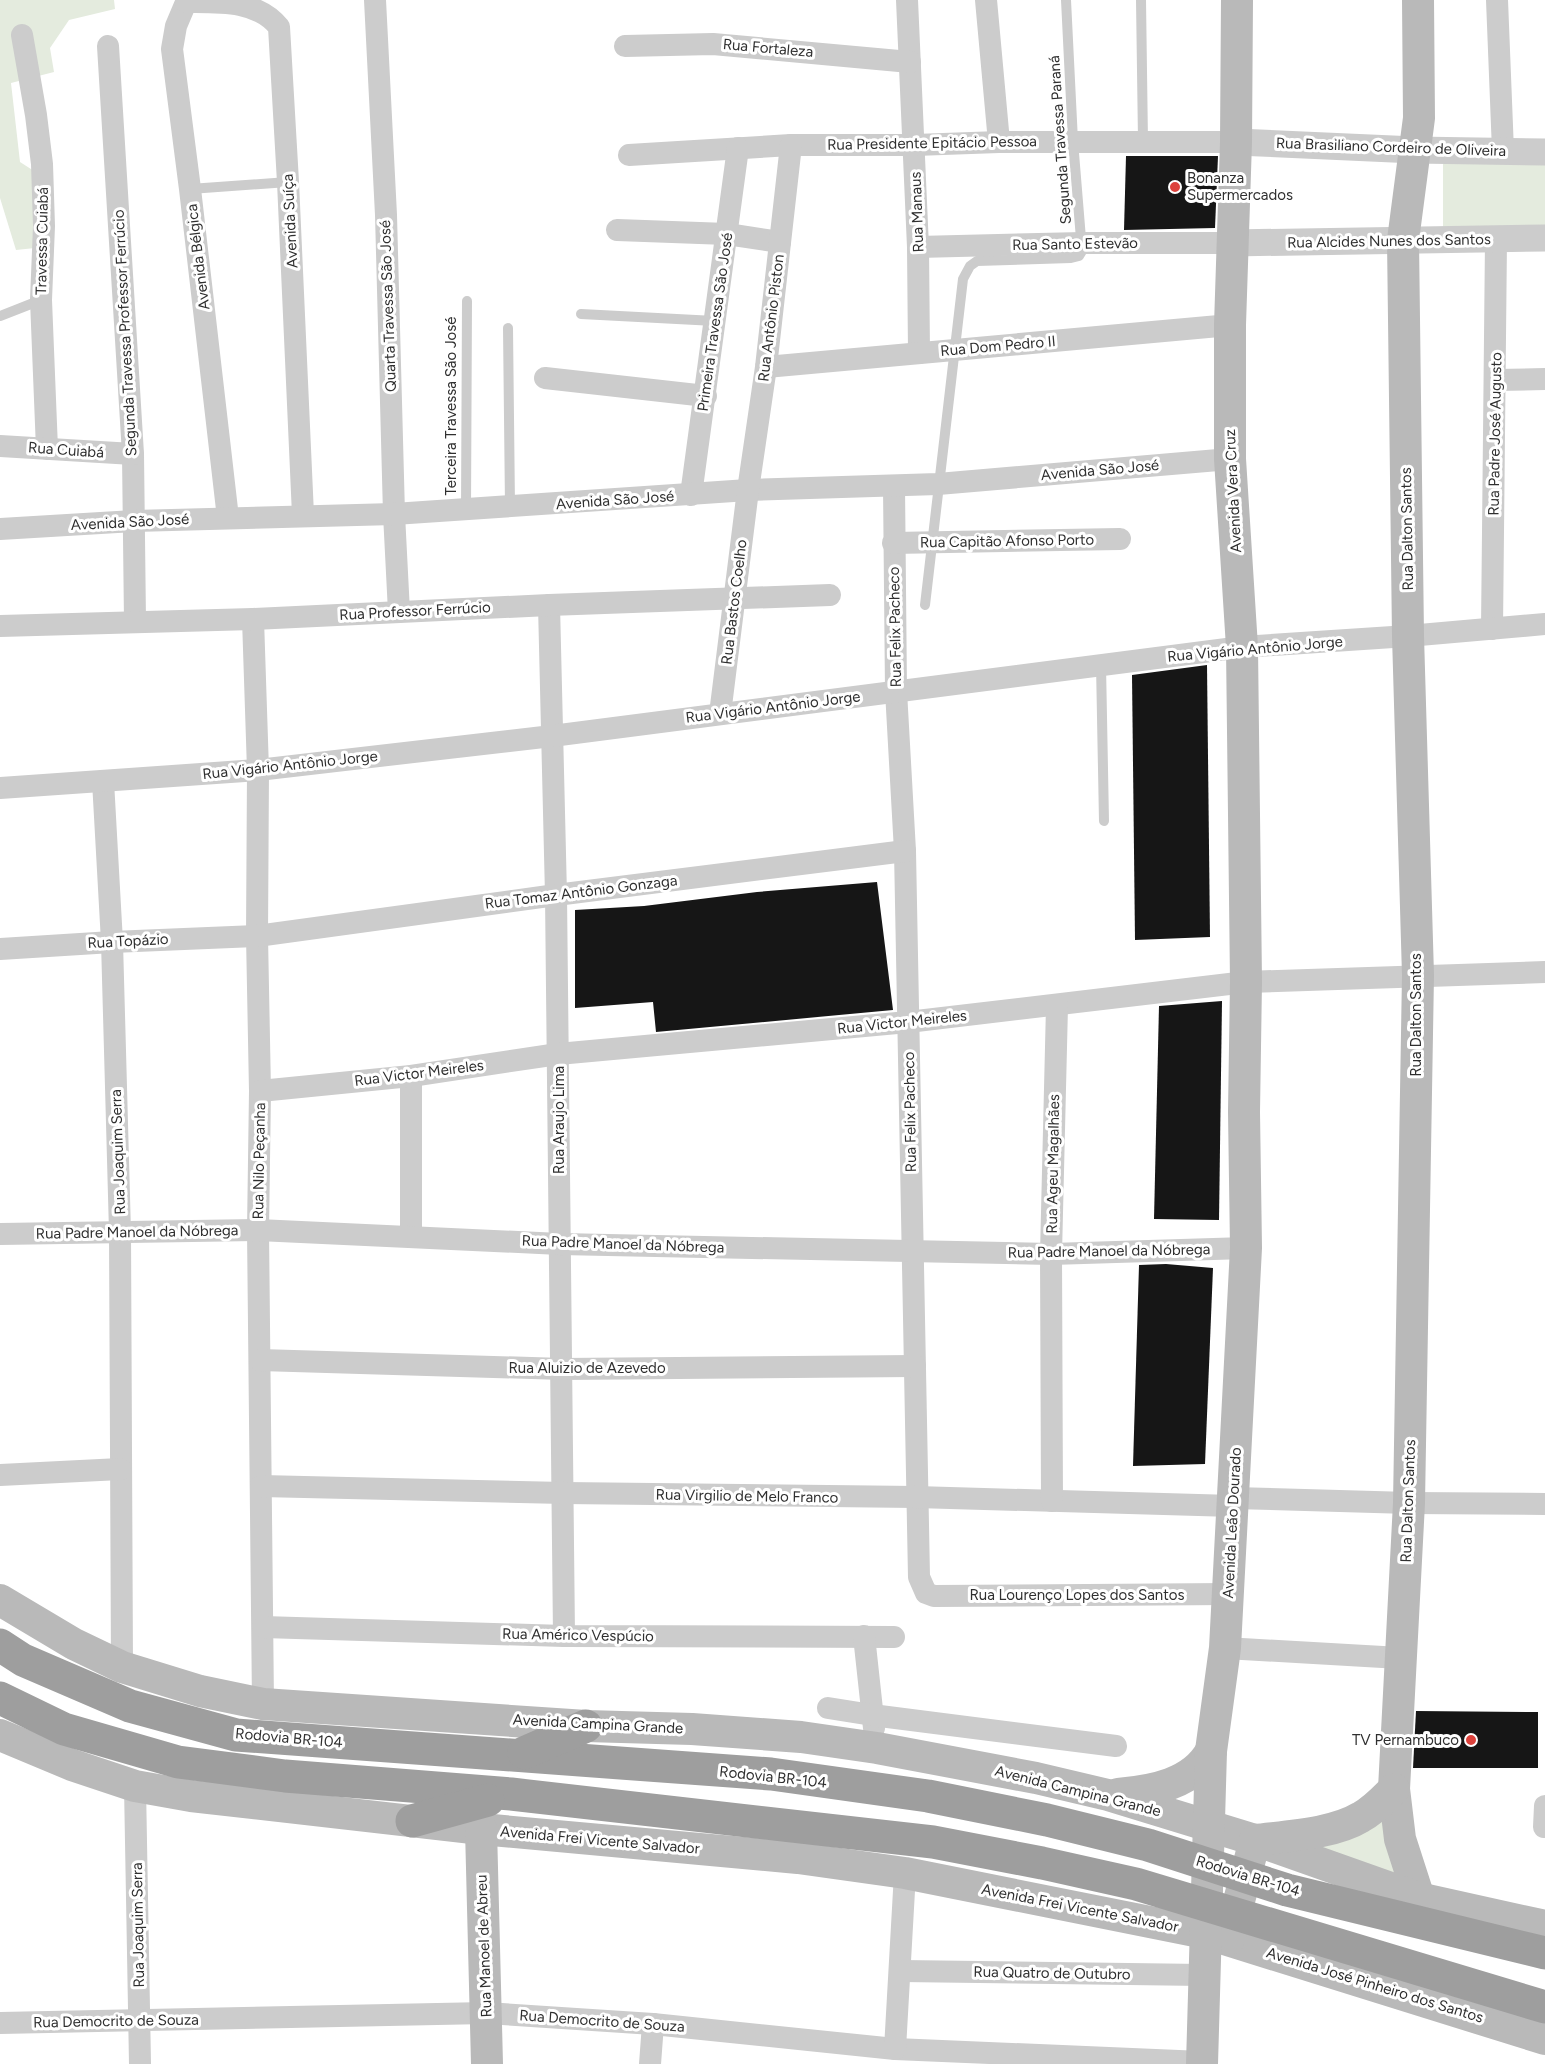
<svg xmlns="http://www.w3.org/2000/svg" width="1545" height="2064" viewBox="0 0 1545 2064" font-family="Figtree,sans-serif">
  <rect width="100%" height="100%" fill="#fff"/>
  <!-- green -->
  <g fill="#e4ebde">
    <polygon points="0,0 114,0 115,9 69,20 50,48 54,72 11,83 20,162 34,171 35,248 16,250 0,198"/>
    <rect x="1443" y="156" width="102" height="76"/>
    <polygon points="1391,1796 1413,1892 1273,1843"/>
  </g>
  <!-- building -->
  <g fill="#161616">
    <polygon points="1126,156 1218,156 1215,228 1124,230"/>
    <polygon points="1207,665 1210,937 1135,940 1132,675"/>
    <polygon points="877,882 893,1010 656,1032 653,1002 575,1008 575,910 644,906 757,892"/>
    <polygon points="1222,1001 1219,1220 1154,1219 1159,1006"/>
    <polygon points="1166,1264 1213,1268 1205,1464 1133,1466 1139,1265"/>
    <polygon points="1416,1711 1538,1712 1538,1768 1413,1768"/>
  </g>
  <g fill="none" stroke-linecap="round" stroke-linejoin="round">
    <!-- service -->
    <g stroke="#ccc" stroke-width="10">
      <polyline points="1141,0 1143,141"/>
      <polyline points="190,189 288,182"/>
      <polyline points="581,314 715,321"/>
      <polyline points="0,316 41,300"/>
      <polyline points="508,328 510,507"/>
      <polyline points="466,510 467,301"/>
      <polyline points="925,605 963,279 970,266 977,261 1071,258 1079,256 1082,251 1073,141 1066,0"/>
      <polyline points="1101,665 1104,821"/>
    </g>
    <!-- minor -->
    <g stroke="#ccc" stroke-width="22">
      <polyline points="187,0 176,26 172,49 190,189 228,518"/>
      <polyline points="375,0 386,215 394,514 399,612"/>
      <polyline points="907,0 918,247 919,353"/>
      <polyline points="986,0 999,142"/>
      <polyline points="1497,0 1503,151"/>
      <path d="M 186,2 C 220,2 257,0 279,27 L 288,182 L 303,515"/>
      <polyline points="22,35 36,115 42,164 44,226 41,300 47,449"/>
      <polyline points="108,46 133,454 135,621"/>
      <polyline points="625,46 713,44 910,62"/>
      <polyline points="629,155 791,145 915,145 999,142 1236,142"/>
      <polyline points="617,230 727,234 780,242"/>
      <polyline points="918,247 1083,243 1232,243"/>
      <polyline points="766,367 1230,325"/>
      <polyline points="545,378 706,396"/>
      <polyline points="1496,380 1545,379"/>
      <polyline points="0,446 133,454"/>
      <polyline points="894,486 896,691 905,851 919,1577 926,1593 934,1596 1229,1594"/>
      <polyline points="691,495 738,148"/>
      <polyline points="0,529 134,521 394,514 748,490 938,484 1230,459"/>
      <polyline points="893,543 1120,539"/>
      <polyline points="549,605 556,895 564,1636"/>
      <polyline points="253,619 258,770 257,936 260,1091 258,1230 263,1704"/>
      <polyline points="0,626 253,619 549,605 830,595"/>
      <polyline points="1492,629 1496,240"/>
      <polyline points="720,714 748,490 766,367 791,145"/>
      <polyline points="103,781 112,942 120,1232 122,1667"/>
      <polyline points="0,788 258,770 552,736 1242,647 1408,636 1545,624"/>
      <polyline points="0,949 112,942 257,936 556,895 905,851"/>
      <polyline points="411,1076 411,1236"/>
      <polyline points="260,1091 411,1076 558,1054 908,1022 1246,982 1545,972"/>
      <polyline points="0,1234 258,1230 560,1244 1051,1254 1246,1248"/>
      <polyline points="260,1360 563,1369 915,1366"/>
      <polyline points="0,1475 120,1469"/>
      <polyline points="261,1486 564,1493 916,1497 1233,1506"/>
      <polyline points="1233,1498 1409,1503 1545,1504"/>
      <polyline points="1052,1501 1051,1254 1057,1006"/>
      <polyline points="263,1627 564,1636 894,1637"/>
      <polyline points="864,1636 874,1728"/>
      <polyline points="1225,1648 1400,1658"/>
      <polyline points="828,1708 872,1715 1116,1746"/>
      <polyline points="135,1786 140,2064"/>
      <polyline points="1544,1827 1545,1806"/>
      <polyline points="901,1971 1203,1975"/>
      <polyline points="0,2023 486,2013 653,2024 895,2049 1202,2062"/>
      <polyline points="895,2049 905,1873"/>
      <polyline points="650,2064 653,2024"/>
    </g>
    <!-- tertiary -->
    <g stroke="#ccc" stroke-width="27">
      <polyline points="1236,142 1415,150 1545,152"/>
      <polyline points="1232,243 1545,238"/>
    </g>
    <!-- secondary -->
    <g stroke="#b9b9b9" stroke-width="32">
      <polyline points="1418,0 1419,118 1403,240 1408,636 1418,975 1409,1503 1394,1789 1400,1839 1419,1898"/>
      <polyline points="0,1600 74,1644 122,1667 200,1691 263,1704 586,1726 692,1729 801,1737 877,1748 1036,1778 1108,1795 1255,1840 1419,1898 1545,1926"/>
      <polyline points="0,1735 72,1765 135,1786 191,1796 481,1829 798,1858 905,1873 1205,1933 1545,2039"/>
      <path d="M 1118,1794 C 1152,1791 1193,1784 1211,1751"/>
      <polyline points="481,1829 487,2064"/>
      <path d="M 1229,1939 L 1255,1840 C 1287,1836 1333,1834 1361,1817 C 1374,1810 1384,1799 1394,1789"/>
      <polyline points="1202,2064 1211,1751 1225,1648 1246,1248 1244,1112 1246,982 1242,647 1230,459 1230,325 1236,142 1237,0"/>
    </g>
    <!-- trunk -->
    <g stroke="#9e9e9e" stroke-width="33">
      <polyline points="0,1645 23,1660 130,1706 236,1735 771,1774 928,1796 1047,1820 1148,1845 1287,1890 1545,1953"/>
      <polyline points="0,1698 64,1729 178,1762 285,1776 511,1794 933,1842 1042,1863 1136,1884 1545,2007"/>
      <polyline points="524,1753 586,1726"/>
      <polyline points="412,1821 488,1800"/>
    </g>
  </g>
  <!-- markers -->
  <g fill="#dc413b" stroke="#fff" stroke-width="2">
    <circle cx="1175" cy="187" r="6"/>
    <circle cx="1471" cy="1740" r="6"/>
  </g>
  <g text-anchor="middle" stroke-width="6" stroke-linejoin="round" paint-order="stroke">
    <!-- street labels -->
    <g font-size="15" fill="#2f2f2f" stroke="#fff">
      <text transform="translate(768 48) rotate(5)" y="5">Rua Fortaleza</text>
      <text transform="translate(1060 140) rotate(-94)" y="5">Segunda Travessa Paraná</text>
      <text transform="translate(932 143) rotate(-1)" y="5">Rua Presidente Epitácio Pessoa</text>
      <text transform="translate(1391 147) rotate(2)" y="5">Rua Brasiliano Cordeiro de Oliveira</text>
      <text transform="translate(917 212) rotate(-92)" y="5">Rua Manaus</text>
      <text transform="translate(290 221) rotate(-93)" y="5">Avenida Suíça</text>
      <text transform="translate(42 241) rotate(-89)" y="5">Travessa Cuiabá</text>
      <text transform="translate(1389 241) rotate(-1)" y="5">Rua Alcides Nunes dos Santos</text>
      <text transform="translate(1075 244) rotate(-1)" y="5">Rua Santo Estevão</text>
      <text transform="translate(198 257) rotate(-97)" y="5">Avenida Bélgica</text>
      <text transform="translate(388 306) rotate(-92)" y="5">Quarta Travessa São José</text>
      <text transform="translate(771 318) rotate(-83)" y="5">Rua Antônio Piston</text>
      <text transform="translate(715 322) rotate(-82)" y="5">Primeira Travessa São José</text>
      <text transform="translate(125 333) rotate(-93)" y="5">Segunda Travessa Professor Ferrúcio</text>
      <text transform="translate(998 346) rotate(-5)" y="5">Rua Dom Pedro II</text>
      <text transform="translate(451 406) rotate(-90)" y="5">Terceira Travessa São José</text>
      <text transform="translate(1495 434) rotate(-89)" y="5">Rua Padre José Augusto</text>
      <text transform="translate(66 450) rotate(4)" y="5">Rua Cuiabá</text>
      <text transform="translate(1100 470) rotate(-5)" y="5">Avenida São José</text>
      <text transform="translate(1233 491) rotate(-93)" y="5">Avenida Vera Cruz</text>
      <text transform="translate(615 500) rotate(-4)" y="5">Avenida São José</text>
      <text transform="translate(130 522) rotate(-3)" y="5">Avenida São José</text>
      <text transform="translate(1407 529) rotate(-91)" y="5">Rua Dalton Santos</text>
      <text transform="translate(1007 541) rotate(-1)" y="5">Rua Capitão Afonso Porto</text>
      <text transform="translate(734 602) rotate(-83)" y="5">Rua Bastos Coelho</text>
      <text transform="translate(415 611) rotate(-3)" y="5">Rua Professor Ferrúcio</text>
      <text transform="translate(895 627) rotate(-91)" y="5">Rua Felix Pacheco</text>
      <text transform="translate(1255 649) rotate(-5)" y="5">Rua Vigário Antônio Jorge</text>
      <text transform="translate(773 707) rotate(-7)" y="5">Rua Vigário Antônio Jorge</text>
      <text transform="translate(290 765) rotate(-6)" y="5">Rua Vigário Antônio Jorge</text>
      <text transform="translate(581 892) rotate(-7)" y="5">Rua Tomaz Antônio Gonzaga</text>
      <text transform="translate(128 941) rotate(-3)" y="5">Rua Topázio</text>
      <text transform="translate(1416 1015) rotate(-90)" y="5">Rua Dalton Santos</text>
      <text transform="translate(902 1022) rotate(-6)" y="5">Rua Victor Meireles</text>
      <text transform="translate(419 1073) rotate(-7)" y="5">Rua Victor Meireles</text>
      <text transform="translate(910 1112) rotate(-91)" y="5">Rua Felix Pacheco</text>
      <text transform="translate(559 1120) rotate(-90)" y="5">Rua Araujo Lima</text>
      <text transform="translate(118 1152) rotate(-92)" y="5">Rua Joaquim Serra</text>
      <text transform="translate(259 1161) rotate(-89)" y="5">Rua Nilo Peçanha</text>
      <text transform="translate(1053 1164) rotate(-89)" y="5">Rua Ageu Magalhães</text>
      <text transform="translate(137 1232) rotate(-1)" y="5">Rua Padre Manoel da Nóbrega</text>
      <text transform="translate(623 1244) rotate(2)" y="5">Rua Padre Manoel da Nóbrega</text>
      <text transform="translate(1109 1251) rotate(-1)" y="5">Rua Padre Manoel da Nóbrega</text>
      <text x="587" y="1373">Rua Aluizio de Azevedo</text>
      <text transform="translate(747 1496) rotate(1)" y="5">Rua Virgilio de Melo Franco</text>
      <text transform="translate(1408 1501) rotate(-88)" y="5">Rua Dalton Santos</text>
      <text transform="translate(1232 1523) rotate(-87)" y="5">Avenida Leão Dourado</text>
      <text x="1077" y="1600">Rua Lourenço Lopes dos Santos</text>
      <text transform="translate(578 1635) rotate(1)" y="5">Rua Américo Vespúcio</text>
      <text transform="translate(598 1724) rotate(3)" y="5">Avenida Campina Grande</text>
      <text transform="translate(289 1738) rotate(5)" y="5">Rodovia BR-104</text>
      <text transform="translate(773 1777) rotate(6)" y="5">Rodovia BR-104</text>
      <text transform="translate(1078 1791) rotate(14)" y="5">Avenida Campina Grande</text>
      <text transform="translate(600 1840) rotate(5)" y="5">Avenida Frei Vicente Salvador</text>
      <text transform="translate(1248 1876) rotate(17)" y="5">Rodovia BR-104</text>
      <text transform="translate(1080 1908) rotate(11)" y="5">Avenida Frei Vicente Salvador</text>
      <text transform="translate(138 1925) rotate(-91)" y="5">Rua Joaquim Serra</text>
      <text transform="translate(484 1946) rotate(-92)" y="5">Rua Manoel de Abreu</text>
      <text transform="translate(1052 1973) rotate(1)" y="5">Rua Quatro de Outubro</text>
      <text transform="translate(1375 1985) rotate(17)" y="5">Avenida José Pinheiro dos Santos</text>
      <text transform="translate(116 2021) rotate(-1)" y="5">Rua Democrito de Souza</text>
      <text transform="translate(602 2021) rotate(4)" y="5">Rua Democrito de Souza</text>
    </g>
    <!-- poi labels -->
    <g font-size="15" fill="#2f2f2f" stroke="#fff" text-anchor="start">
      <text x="1187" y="183">Bonanza<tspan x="1187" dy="17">Supermercados</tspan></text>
      <text x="1459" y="1745" text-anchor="end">TV Pernambuco</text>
    </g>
  </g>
</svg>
